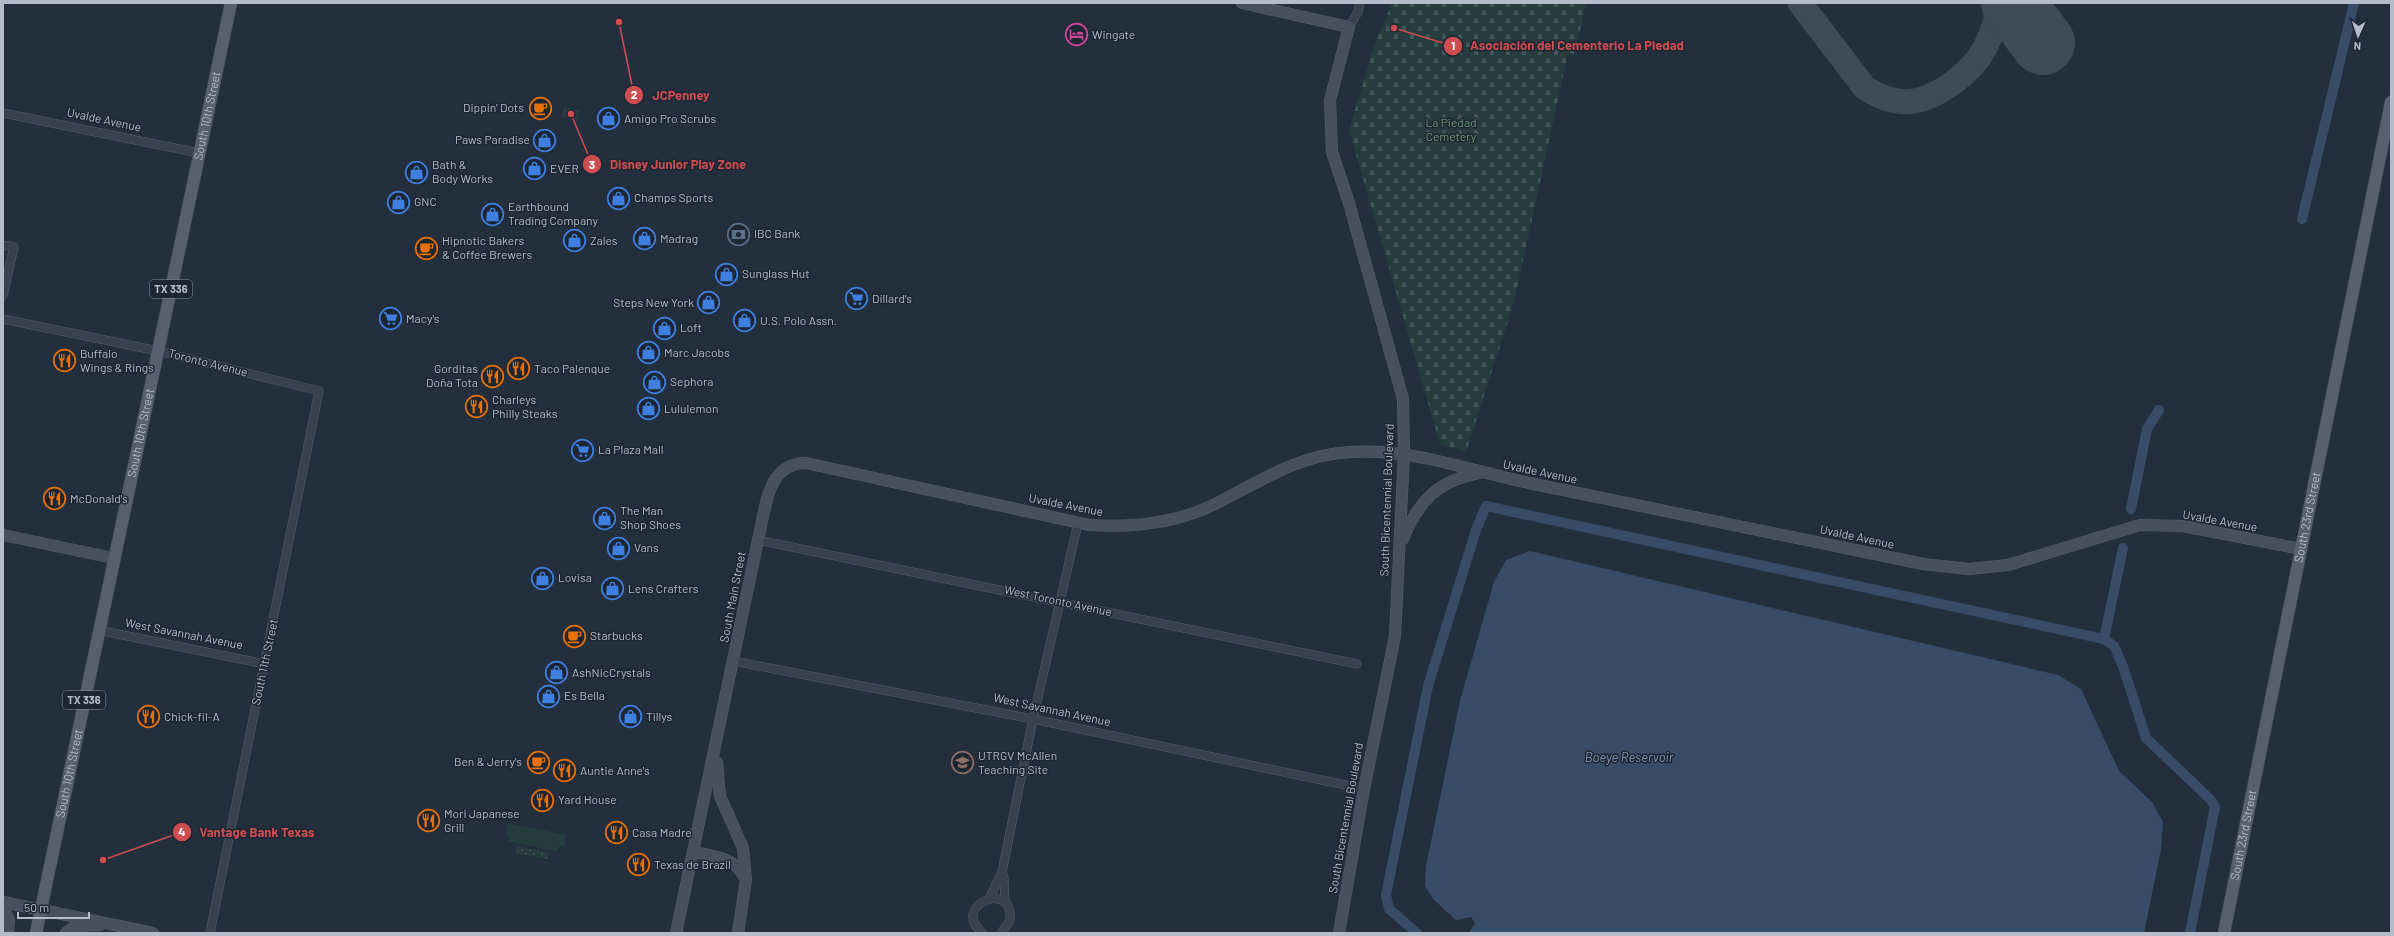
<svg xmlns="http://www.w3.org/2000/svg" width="2394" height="936" viewBox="0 0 2394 936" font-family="Barlow,sans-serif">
  <defs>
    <pattern id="grass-dots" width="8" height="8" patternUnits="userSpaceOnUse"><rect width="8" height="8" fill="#263c3f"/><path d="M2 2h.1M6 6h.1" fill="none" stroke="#435659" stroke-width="1.8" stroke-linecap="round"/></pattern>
    <pattern id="cemetery-stones" width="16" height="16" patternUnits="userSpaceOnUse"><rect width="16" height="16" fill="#263c3f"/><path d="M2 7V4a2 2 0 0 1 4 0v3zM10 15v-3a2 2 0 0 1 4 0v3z" fill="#435659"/></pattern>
  </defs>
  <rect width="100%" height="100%" fill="#242f3e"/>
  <!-- grass -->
  <polygon fill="url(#grass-dots)" points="517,846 549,853 547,859 515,853"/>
  <!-- cemetery -->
  <polygon fill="url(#cemetery-stones)" points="1392,3 1586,3 1575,54 1568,53 1514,302 1466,452 1440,444 1349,130 1375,43"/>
  <!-- park -->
  <g fill="#263c3f">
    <polygon points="564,107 580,111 578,120 562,117"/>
    <polygon points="508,823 566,835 564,847 559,846 558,852 508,841 510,836 506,835"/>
  </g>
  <!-- water -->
  <polygon fill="#394c67" points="1530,551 2058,675 2081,689 2119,771 2152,802 2163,822 2161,849 2144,933 1469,933 1475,923 1471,917 1456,920 1433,899 1425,886 1426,866 1460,701 1494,582 1506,560"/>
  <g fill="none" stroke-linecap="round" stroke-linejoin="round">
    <!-- canal -->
    <g stroke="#394c67" stroke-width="10">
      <polyline points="2302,219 2354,3"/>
      <polyline points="2131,509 2147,429 2159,410"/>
      <polyline points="2104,639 2123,548"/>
      <polyline points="1417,933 1389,909 1386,895 1428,686 1476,530 1486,506 2104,639 2114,646 2123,666 2146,738 2211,800 2215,807 2190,933"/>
    </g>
    <!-- taxiway -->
    <path stroke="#3f4a5a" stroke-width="25" d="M 1800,3 L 1865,88 C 1898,109 1923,105 1954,82 C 1966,73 1976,64 1983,51 C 1992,37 1996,19 2001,3"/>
    <!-- runway -->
    <polyline stroke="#3f4a5a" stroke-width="64" points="2013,3 2043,43"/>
    <defs>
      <g id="street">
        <polyline points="1349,27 1358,12 1360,3"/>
        <polyline points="3,113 199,153"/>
        <polyline points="3,245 14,247 3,296"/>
        <polyline points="3,319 158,351 319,391 210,933"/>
        <polyline points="758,540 1357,664"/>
        <polyline points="98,630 265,664"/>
        <polyline points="733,661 1033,719 1364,789"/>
        <polyline points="1002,872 1004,878 1005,903"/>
        <polyline points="989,899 1002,872 1033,719 1078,523"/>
        <path d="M 983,933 C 948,907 1015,877 1010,921 L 1001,933"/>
      </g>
      <g id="secondary">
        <polyline points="1242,3 1349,27 1330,100 1332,152 1349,203 1403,399 1404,454 1395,636 1364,789 1339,933"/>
        <polyline points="3,535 113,558"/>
        <path d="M 1403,539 C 1419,500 1438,481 1479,473"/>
        <polyline points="717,762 720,796 743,848 746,880 738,933"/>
        <path d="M 693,852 C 715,856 734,857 745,878"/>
        <polyline points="3,902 153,933"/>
        <polyline points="3,908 9,920 8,933"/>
        <path d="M 66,933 C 73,925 89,925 100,925"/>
        <path d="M 676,933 L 758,540 C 766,509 766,463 806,463 L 1089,525 C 1133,528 1179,523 1219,502 C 1262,480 1301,454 1351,452 C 1411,448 1471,471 1529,483 C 1661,510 1792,537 1923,564 L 1969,569 L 2008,565 L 2140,525 L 2183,526 L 2301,549"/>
      </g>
      <g id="primary">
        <path id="s1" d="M 36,933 L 231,3"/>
        <path id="s2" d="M 2224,933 L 2391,102"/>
      </g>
    </defs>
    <!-- street casing -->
    <use href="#street" stroke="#565f6c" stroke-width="9"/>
    <!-- secondary casing -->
    <use href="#secondary" stroke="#565f6c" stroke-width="12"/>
    <!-- primary casing -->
    <use href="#primary" stroke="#414a57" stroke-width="13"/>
    <!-- street -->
    <use href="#street" stroke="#38414e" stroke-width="8"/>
    <!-- secondary -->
    <use href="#secondary" stroke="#465061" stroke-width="11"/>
    <!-- primary -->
    <use href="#primary" stroke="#56606e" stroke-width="12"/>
  </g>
  <!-- icons -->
  <defs>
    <symbol id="hotel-ring" viewBox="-11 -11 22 22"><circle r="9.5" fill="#1d2633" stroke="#d1479c" stroke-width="1.5"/><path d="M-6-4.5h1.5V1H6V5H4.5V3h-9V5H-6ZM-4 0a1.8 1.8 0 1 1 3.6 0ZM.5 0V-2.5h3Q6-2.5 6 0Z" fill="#d1479c"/></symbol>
    <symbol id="cafe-ring" viewBox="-11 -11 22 22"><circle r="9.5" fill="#1d2633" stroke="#e8710a" stroke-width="1.5"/><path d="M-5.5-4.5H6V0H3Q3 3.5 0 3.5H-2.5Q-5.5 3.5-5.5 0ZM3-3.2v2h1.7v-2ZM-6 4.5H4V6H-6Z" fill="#e8710a"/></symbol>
    <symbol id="shop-ring" viewBox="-11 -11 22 22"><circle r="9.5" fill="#1d2633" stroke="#3f7fe0" stroke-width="1.5"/><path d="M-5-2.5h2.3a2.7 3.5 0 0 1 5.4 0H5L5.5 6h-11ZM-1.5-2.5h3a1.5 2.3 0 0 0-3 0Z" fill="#3f7fe0"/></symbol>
    <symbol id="bank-ring" viewBox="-11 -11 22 22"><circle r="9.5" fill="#1d2633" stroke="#5c6f8a" stroke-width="1.5"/><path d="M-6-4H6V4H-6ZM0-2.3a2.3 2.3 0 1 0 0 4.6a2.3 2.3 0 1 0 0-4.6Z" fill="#5c6f8a"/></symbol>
    <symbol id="supermarket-ring" viewBox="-11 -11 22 22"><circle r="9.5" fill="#1d2633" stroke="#3f7fe0" stroke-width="1.5"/><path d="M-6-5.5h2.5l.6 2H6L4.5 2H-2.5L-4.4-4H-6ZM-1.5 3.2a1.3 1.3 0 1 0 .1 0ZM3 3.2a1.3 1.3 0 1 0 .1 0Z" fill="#3f7fe0"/></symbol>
    <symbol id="restaurant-ring" viewBox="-11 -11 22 22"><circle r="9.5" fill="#1d2633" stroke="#e8710a" stroke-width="1.5"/><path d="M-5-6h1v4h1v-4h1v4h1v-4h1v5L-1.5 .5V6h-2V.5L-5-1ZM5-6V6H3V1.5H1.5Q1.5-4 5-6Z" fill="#e8710a"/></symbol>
    <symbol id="university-ring" viewBox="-11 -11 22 22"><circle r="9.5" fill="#1d2633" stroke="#8d6e63" stroke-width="1.5"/><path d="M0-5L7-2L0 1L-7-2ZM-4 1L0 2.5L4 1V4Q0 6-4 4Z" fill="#8d6e63"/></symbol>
  </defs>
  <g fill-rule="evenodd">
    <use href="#hotel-ring" x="1064" y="22" width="25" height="25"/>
    <use href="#cafe-ring" x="528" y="96" width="25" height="25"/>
    <use href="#shop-ring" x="596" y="106" width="25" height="25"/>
    <use href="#shop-ring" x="532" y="128" width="25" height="25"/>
    <use href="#shop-ring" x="522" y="156" width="25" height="25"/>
    <use href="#shop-ring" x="404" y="160" width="25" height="25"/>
    <use href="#shop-ring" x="606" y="186" width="25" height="25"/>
    <use href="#shop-ring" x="386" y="190" width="25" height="25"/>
    <use href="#shop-ring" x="480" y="202" width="25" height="25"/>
    <use href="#bank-ring" x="726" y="222" width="25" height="25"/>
    <use href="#shop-ring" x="632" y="226" width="25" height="25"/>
    <use href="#shop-ring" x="562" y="228" width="25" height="25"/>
    <use href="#cafe-ring" x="414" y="236" width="25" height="25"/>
    <use href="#shop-ring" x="714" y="262" width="25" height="25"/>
    <use href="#supermarket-ring" x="844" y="286" width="25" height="25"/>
    <use href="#shop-ring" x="696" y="290" width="25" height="25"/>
    <use href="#supermarket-ring" x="378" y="306" width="25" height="25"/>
    <use href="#shop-ring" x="732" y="308" width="25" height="25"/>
    <use href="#shop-ring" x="652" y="316" width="25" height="25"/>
    <use href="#shop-ring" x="636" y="340" width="25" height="25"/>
    <use href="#restaurant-ring" x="52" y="348" width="25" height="25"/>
    <use href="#restaurant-ring" x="506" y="356" width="25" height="25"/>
    <use href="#restaurant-ring" x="480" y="364" width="25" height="25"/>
    <use href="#shop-ring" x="642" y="370" width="25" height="25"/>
    <use href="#restaurant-ring" x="464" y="394" width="25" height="25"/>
    <use href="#shop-ring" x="636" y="396" width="25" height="25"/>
    <use href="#supermarket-ring" x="570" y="438" width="25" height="25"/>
    <use href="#restaurant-ring" x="42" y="486" width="25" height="25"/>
    <use href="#shop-ring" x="592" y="506" width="25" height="25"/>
    <use href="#shop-ring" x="606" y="536" width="25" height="25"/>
    <use href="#shop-ring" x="530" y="566" width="25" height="25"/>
    <use href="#shop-ring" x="600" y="576" width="25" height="25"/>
    <use href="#cafe-ring" x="562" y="624" width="25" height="25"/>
    <use href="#shop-ring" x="544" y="660" width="25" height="25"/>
    <use href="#shop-ring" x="536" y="684" width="25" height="25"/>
    <use href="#restaurant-ring" x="136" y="704" width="25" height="25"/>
    <use href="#shop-ring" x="618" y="704" width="25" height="25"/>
    <use href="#cafe-ring" x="526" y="750" width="25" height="25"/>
    <use href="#university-ring" x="950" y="750" width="25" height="25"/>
    <use href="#restaurant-ring" x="552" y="758" width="25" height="25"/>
    <use href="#restaurant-ring" x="530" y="788" width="25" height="25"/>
    <use href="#restaurant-ring" x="416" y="808" width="25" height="25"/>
    <use href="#restaurant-ring" x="604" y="820" width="25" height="25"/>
    <use href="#restaurant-ring" x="626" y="852" width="25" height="25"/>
  </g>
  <g text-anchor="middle" stroke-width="3" stroke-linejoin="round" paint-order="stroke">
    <!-- shield labels -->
    <g fill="#1d2633" stroke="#878f9c" stroke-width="1">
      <rect x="150" y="280" width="42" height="18" rx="3"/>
      <rect x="63" y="691" width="42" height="18" rx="3"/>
    </g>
    <g font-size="11" font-weight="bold" fill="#b4bcc9">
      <text x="171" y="293">TX 336</text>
      <text x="84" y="704">TX 336</text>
    </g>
    <!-- poi labels -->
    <g font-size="12" fill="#b4bcc9" stroke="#1d2633" text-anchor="start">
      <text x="1092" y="39">Wingate</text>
      <text x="524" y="112" text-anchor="end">Dippin' Dots</text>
      <text x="624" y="123">Amigo Pro Scrubs</text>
      <text x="530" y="144" text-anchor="end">Paws Paradise</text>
      <text x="432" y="169">Bath &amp;<tspan x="432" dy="14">Body Works</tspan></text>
      <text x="550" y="173">EVER</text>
      <text x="634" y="202">Champs Sports</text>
      <text x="414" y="206">GNC</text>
      <text x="508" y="211">Earthbound<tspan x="508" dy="14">Trading Company</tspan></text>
      <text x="754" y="238">IBC Bank</text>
      <text x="660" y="243">Madrag</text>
      <text x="442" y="245">Hipnotic Bakers<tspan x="442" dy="14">&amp; Coffee Brewers</tspan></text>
      <text x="590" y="245">Zales</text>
      <text x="742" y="278">Sunglass Hut</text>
      <text x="872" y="303">Dillard's</text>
      <text x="694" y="307" text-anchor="end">Steps New York</text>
      <text x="406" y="323">Macy's</text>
      <text x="760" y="325">U.S. Polo Assn.</text>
      <text x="680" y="332">Loft</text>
      <text x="664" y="357">Marc Jacobs</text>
      <text x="80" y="358">Buffalo<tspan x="80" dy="14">Wings &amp; Rings</tspan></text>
      <text x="478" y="373" text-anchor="end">Gorditas<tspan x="478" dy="14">Doña Tota</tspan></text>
      <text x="534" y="373">Taco Palenque</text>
      <text x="670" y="386">Sephora</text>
      <text x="492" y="404">Charleys<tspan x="492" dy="14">Philly Steaks</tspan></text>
      <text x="664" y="413">Lululemon</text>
      <text x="598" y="454">La Plaza Mall</text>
      <text x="70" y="503">McDonald's</text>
      <text x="620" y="515">The Man<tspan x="620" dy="14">Shop Shoes</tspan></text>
      <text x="634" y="552">Vans</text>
      <text x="558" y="582">Lovisa</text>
      <text x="628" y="593">Lens Crafters</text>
      <text x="590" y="640">Starbucks</text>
      <text x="572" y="677">AshNicCrystals</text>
      <text x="564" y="700">Es Bella</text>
      <text x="164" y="721">Chick-fil-A</text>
      <text x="646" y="721">Tillys</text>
      <text x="978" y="760">UTRGV McAllen<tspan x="978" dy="14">Teaching Site</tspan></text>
      <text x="522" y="766" text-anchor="end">Ben &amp; Jerry's</text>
      <text x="580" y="775">Auntie Anne's</text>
      <text x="558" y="804">Yard House</text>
      <text x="444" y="818">Mori Japanese<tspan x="444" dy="14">Grill</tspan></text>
      <text x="632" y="837">Casa Madre</text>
      <text x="654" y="869">Texas de Brazil</text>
    </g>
    <!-- street labels -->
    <g font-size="12" fill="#b4bcc9" stroke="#1d2633">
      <text dy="4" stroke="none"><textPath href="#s1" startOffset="835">South 10th Street</textPath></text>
      <text transform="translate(104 120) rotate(12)" y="4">Uvalde Avenue</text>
      <text transform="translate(208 363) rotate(14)" y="4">Toronto Avenue</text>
      <text dy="4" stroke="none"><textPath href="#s1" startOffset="511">South 10th Street</textPath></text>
      <text transform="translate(1540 472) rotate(12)" y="4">Uvalde Avenue</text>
      <text transform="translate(1387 500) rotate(-88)" y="4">South Bicentennial Boulevard</text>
      <text transform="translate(1066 505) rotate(11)" y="4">Uvalde Avenue</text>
      <text dy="4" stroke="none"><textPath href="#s2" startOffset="424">South 23rd Street</textPath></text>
      <text transform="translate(2220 521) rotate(10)" y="4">Uvalde Avenue</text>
      <text transform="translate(1857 537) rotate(12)" y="4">Uvalde Avenue</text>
      <text transform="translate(733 597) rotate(-79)" y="4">South Main Street</text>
      <text transform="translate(1058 601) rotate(12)" y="4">West Toronto Avenue</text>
      <text transform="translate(184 634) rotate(11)" y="4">West Savannah Avenue</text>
      <text transform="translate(265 662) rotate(-78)" y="4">South 11th Street</text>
      <text transform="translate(1052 710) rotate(12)" y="4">West Savannah Avenue</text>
      <text dy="4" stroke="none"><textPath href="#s1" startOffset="163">South 10th Street</textPath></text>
      <text transform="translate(1346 818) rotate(-80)" y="4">South Bicentennial Boulevard</text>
      <text dy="4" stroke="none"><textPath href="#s2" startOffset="100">South 23rd Street</textPath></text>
    </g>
    <!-- park labels -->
    <g font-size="12" fill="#6b9a76" stroke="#1d2633">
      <text x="1451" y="127">La Piedad<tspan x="1451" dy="14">Cemetery</tspan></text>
    </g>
    <!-- water labels -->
    <g font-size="13" font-style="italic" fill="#7c92b1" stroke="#1d2633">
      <text x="1629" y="762">Boeye Reservoir</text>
    </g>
  </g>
  <!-- callouts -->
  <path fill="none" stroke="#ce4d50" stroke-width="1.5" d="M1394 28L1453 46M619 22L634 95M571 114L592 164M103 860L182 832"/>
  <g fill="#ce4d50" stroke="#1d2633" stroke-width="1.5">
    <circle cx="1394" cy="28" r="4"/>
    <circle cx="619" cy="22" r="4"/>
    <circle cx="571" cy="114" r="4"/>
    <circle cx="103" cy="860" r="4"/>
    <circle cx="1453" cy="46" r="10"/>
    <circle cx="634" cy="95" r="10"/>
    <circle cx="592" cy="164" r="10"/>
    <circle cx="182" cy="832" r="10"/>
  </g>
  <g font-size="12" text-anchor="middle" font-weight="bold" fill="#fff">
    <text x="1453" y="50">1</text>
    <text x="634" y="99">2</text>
    <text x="592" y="169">3</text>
    <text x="182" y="836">4</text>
  </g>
  <g font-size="13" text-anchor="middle" font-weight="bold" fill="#ce4d50" stroke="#1d2633" stroke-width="3" stroke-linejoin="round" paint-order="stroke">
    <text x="1577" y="50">Asociación del Cementerio La Piedad</text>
    <text x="681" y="100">JCPenney</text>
    <text x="678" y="169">Disney Junior Play Zone</text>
    <text x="257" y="837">Vantage Bank Texas</text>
  </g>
  <!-- border -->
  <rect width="2394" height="936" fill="none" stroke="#b4bcc9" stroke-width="8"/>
  <!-- north arrow -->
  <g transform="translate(2358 36) rotate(183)" stroke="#1d2633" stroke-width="3" paint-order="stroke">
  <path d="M0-3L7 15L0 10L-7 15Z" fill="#b4bcc9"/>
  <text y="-6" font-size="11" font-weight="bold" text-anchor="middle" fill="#b4bcc9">N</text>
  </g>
  <!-- scale -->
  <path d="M18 912v6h71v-6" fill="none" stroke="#b4bcc9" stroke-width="2"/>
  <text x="24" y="912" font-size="12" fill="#b4bcc9" stroke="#1d2633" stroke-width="3" paint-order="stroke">50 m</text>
</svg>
